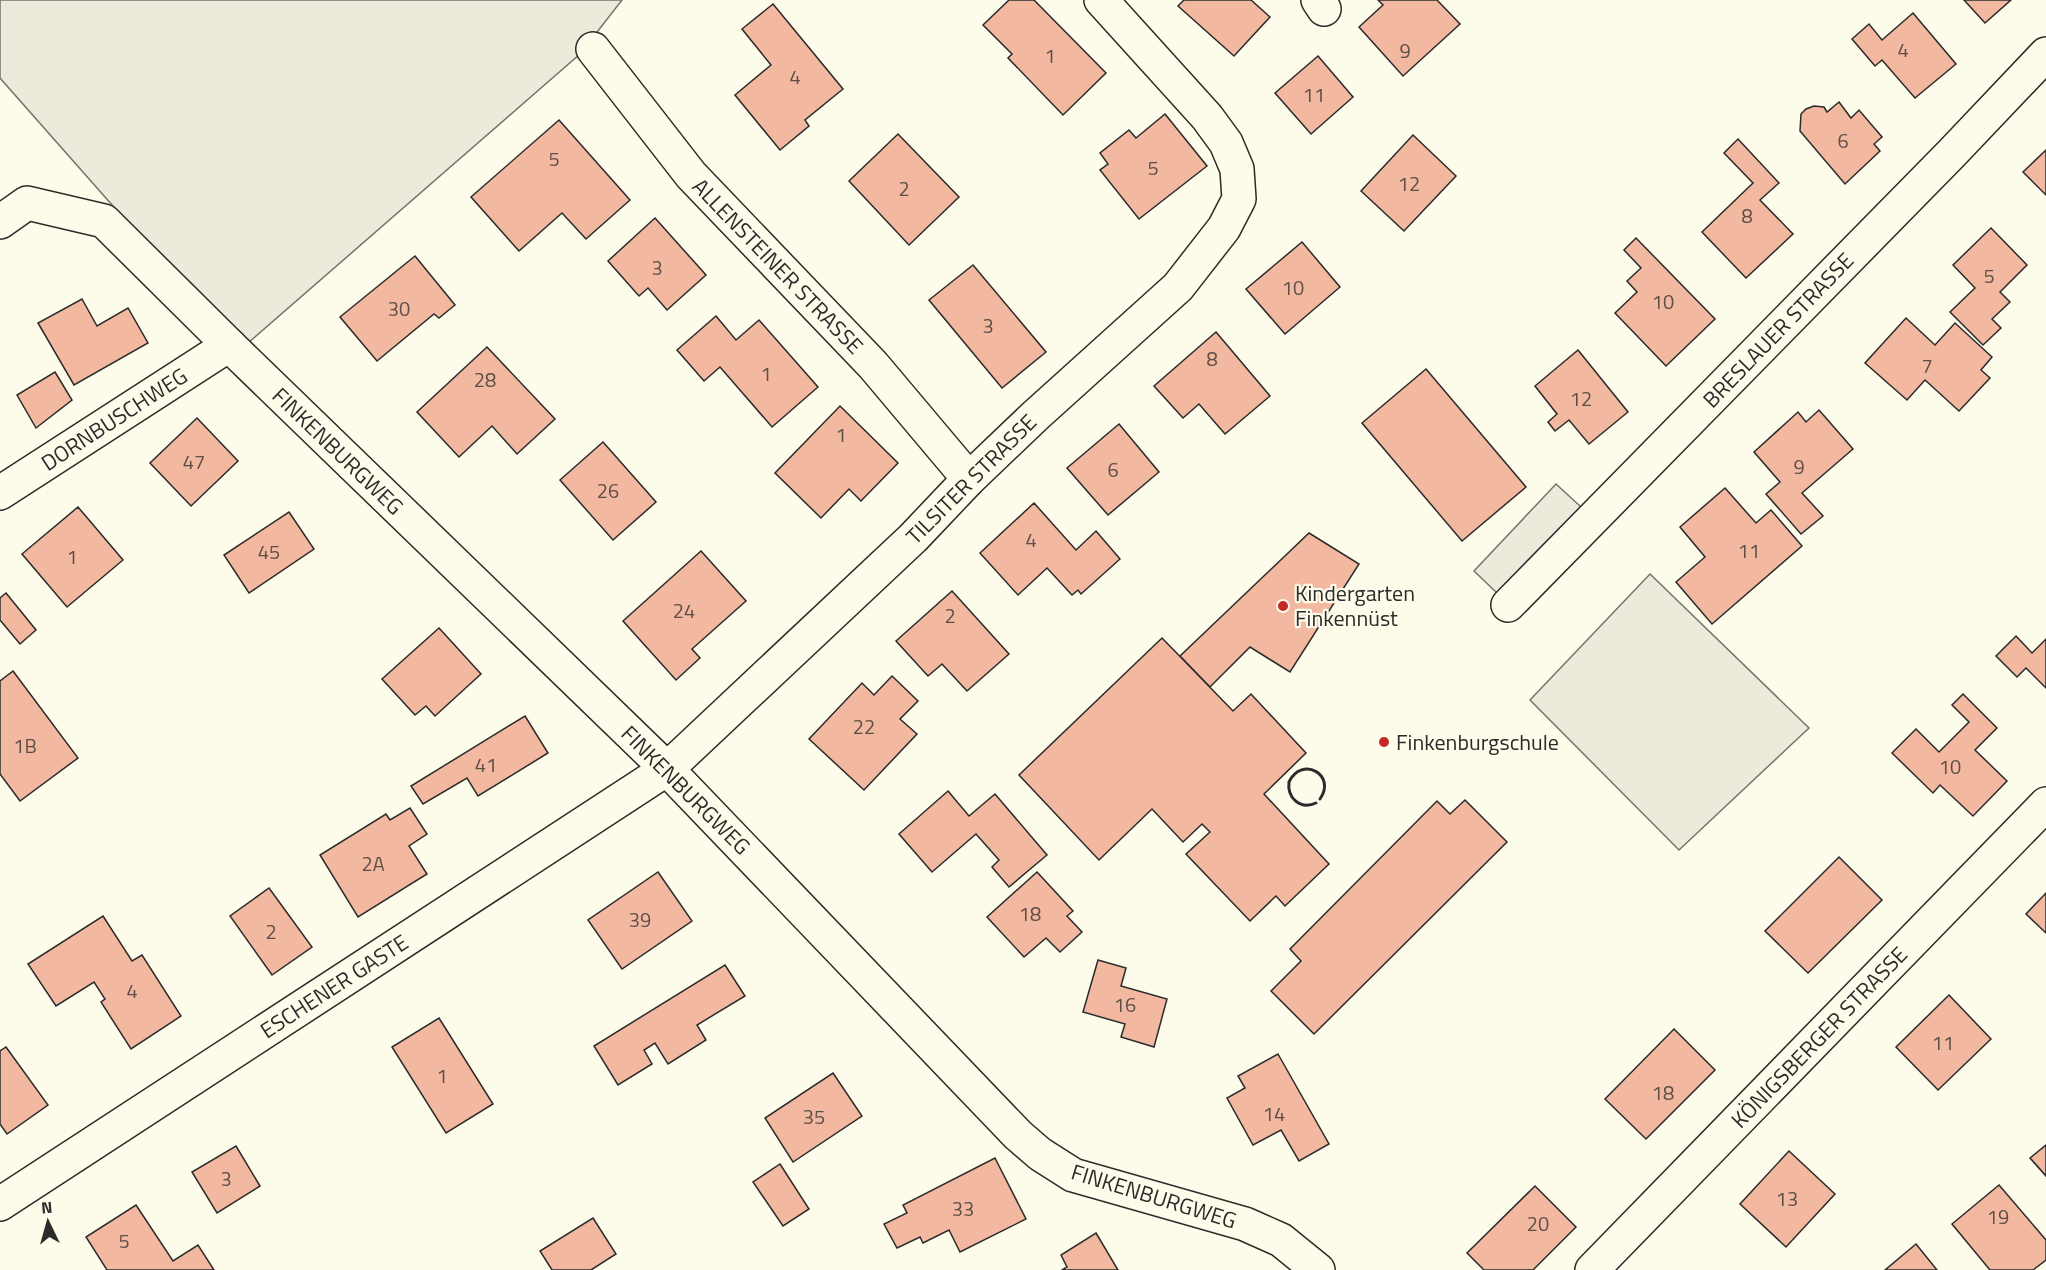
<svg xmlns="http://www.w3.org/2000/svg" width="2046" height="1270" viewBox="0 0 2046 1270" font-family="'Titillium Web',sans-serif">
  <rect width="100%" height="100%" fill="#fdfbea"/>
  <!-- green -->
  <g fill="#ecebdb" stroke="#74746e" stroke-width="1.5">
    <polygon points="0,0 622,0 580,54 240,350 0,78"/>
    <polygon points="1650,574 1809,728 1679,850 1530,700"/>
  </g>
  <!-- parking -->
  <polygon fill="#eceadb" stroke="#74746e" stroke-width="1.5" points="1556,484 1581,507 1498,594 1474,571"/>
  <!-- building -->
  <g fill="#f2b8a0" stroke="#2b2b2b" stroke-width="1.5">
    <polygon points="1009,0 1034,0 1106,73 1063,115 1008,58 1012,54 983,25"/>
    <polygon points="1184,0 1251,0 1270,17 1234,56 1178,6"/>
    <polygon points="1437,0 1460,24 1403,76 1359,27 1383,5 1378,0"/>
    <polygon points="1964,0 2011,0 1985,23"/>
    <polygon points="773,4 843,89 805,120 809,126 780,150 735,95 771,65 742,29"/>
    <polygon points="1913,13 1956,64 1915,98 1882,60 1875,66 1852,39 1869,24 1882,40"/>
    <polygon points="1318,56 1353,97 1311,134 1275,93"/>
    <polygon points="1839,102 1851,118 1859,110 1882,137 1874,144 1880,151 1845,184 1800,131 1801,114 1806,109 1814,106 1824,107 1827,112"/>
    <polygon points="1165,114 1207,166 1139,219 1100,170 1108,164 1100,153 1129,130 1136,138"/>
    <polygon points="559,120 630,200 586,239 562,213 519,251 471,197"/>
    <polygon points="898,134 959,197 909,245 849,181"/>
    <polygon points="1413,135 1456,176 1404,231 1361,191"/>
    <polygon points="1738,139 1779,183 1760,200 1793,234 1746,278 1702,232 1753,183 1724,153"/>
    <polygon points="2046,150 2046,195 2023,172"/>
    <polygon points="655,218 706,275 667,310 648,288 639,296 608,261"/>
    <polygon points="1991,228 2027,265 2000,292 2010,302 1992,319 2001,328 1983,345 1950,312 1975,288 1953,265"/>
    <polygon points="1636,238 1715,319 1666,366 1615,313 1637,292 1627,281 1641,268 1624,250"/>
    <polygon points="1302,242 1340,287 1285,334 1246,289"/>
    <polygon points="415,256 455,305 439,318 434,314 377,361 340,317"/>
    <polygon points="973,265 1046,352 1002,388 929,300"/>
    <polygon points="82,299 97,326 128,308 148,343 74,385 38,323"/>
    <polygon points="716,316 736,340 759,320 818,387 772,427 720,367 704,381 677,350"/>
    <polygon points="1906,318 1935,345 1955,323 1992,357 1981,370 1990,378 1959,411 1925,380 1907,400 1865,363"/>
    <polygon points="1216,332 1270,396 1225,434 1199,404 1183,418 1154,386"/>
    <polygon points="487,347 555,419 517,454 492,426 459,457 417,412"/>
    <polygon points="1578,350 1628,412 1589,444 1569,420 1555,431 1548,422 1557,414 1535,386"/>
    <polygon points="1426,369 1526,487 1462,541 1362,423"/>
    <polygon points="55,372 72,400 36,428 17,395"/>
    <polygon points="840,406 898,463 861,501 849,489 821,518 775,473"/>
    <polygon points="1819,410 1853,449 1802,493 1823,516 1801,534 1766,494 1780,482 1754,452 1798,412 1806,422"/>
    <polygon points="197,418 238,461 191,506 150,463"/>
    <polygon points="1119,424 1159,472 1108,515 1067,468"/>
    <polygon points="603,442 656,502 613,540 560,480"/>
    <polygon points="1725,488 1756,523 1771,510 1802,546 1712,624 1676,582 1705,557 1680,527"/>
    <polygon points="1034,503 1076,550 1096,531 1120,559 1081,594 1078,590 1072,595 1047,568 1018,595 980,553"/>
    <polygon points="78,507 123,560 67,607 22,554"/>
    <polygon points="289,512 314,549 249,593 224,555"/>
    <polygon points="1309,533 1359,564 1290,672 1250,647 1210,687 1180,656"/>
    <polygon points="701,551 746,601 692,649 700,658 676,680 623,621"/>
    <polygon points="952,591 1009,654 967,691 942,664 928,676 896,641"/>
    <polygon points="6,593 36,630 20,644 0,620 0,598"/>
    <polygon points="439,628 481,674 435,716 426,706 415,715 382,679"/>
    <polygon points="2016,636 2032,653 2046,639 2046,688 2026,668 2017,677 1996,656"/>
    <polygon points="1162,638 1233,711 1251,694 1306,753 1264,794 1329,864 1285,906 1276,896 1250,921 1186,854 1210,832 1202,824 1183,842 1152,809 1099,860 1019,775"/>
    <polygon points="13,671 78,758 20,801 0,774 0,681"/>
    <polygon points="892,676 918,701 900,719 917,734 864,790 809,739 862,683 874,695"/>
    <polygon points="1963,694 1997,728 1975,750 2007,781 1973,816 1940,785 1933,793 1892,753 1916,729 1939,752 1969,722 1952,705"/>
    <polygon points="525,716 548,753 478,796 467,778 423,804 411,786"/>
    <polygon points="948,791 969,816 995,794 1047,855 1009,887 992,867 999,860 976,834 932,872 899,834"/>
    <polygon points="1465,800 1507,842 1314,1034 1271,991 1301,961 1290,949 1437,801 1450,814"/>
    <polygon points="410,808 427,834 409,846 427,874 358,917 320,855 386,814 390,820"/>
    <polygon points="1839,857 1882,900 1808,973 1765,931"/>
    <polygon points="658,872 692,921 622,969 588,920"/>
    <polygon points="1037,872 1073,911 1067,916 1082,932 1060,952 1046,938 1024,957 987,917"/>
    <polygon points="269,888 312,947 272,975 230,916"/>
    <polygon points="2046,893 2046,933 2026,914"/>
    <polygon points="103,916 132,961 142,955 181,1016 131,1049 101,1002 105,999 94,982 56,1006 28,964"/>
    <polygon points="1098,960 1126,968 1121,986 1167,999 1154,1047 1121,1037 1125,1024 1083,1012"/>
    <polygon points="725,965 745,996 697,1025 706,1040 668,1064 655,1043 644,1050 652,1064 618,1085 594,1046"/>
    <polygon points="1949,995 1991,1039 1938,1090 1896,1047"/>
    <polygon points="439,1018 493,1104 446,1133 392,1047"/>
    <polygon points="1674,1029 1715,1070 1646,1139 1605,1099"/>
    <polygon points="6,1047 48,1105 7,1134 0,1124 0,1051"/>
    <polygon points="1278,1054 1329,1144 1299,1161 1281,1130 1253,1145 1227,1098 1245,1088 1238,1076"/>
    <polygon points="833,1073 862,1116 793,1162 765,1118"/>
    <polygon points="2046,1145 2046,1176 2030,1158"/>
    <polygon points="236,1146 260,1186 217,1213 192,1172"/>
    <polygon points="1789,1151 1835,1194 1786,1247 1740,1204"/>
    <polygon points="995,1158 1026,1219 960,1252 949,1230 923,1243 920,1237 897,1248 884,1224 907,1213 903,1205"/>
    <polygon points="780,1164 809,1209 783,1226 753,1182"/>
    <polygon points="1999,1185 2046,1240 2046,1260 2033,1270 1990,1270 1952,1224"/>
    <polygon points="1535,1186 1576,1227 1533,1270 1484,1270 1467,1253"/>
    <polygon points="136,1205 173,1261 198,1245 214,1270 107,1270 86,1237"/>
    <polygon points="593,1218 616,1254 591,1270 552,1270 540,1251"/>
    <polygon points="1096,1233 1118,1270 1062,1270 1067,1267 1061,1255"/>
    <polygon points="1916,1244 1937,1270 1885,1270"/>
  </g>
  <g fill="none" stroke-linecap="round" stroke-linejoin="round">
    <defs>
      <g id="minor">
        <polyline points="1318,0 1324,9"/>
        <polyline points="593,49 691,175 873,365 969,479"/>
        <polyline points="0,222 27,203 104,221 229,345 667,769 1018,1135 1040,1154 1073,1175 1245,1224 1281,1240 1318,1270"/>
        <polyline points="0,493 229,345"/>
        <polyline points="1508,605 1952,153 2046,54"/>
        <polyline points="0,1204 667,769 913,538 969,479 1035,416 1178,287 1224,228 1239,199 1237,169 1226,143 1207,117 1101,0"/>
        <polyline points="1592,1270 2046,804"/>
      </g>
    </defs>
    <!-- minor casing -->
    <use href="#minor" stroke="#2b2b2b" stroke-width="36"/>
    <!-- minor -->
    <use href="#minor" stroke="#fdfbea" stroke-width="33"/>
    <!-- wall -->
    <path stroke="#2b2b2b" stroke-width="3" d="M 1316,803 C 1300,810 1287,798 1289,782 C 1302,755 1337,775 1320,799"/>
  </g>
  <!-- markers -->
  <g fill="#c62828" stroke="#fdfbea" stroke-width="2">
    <circle cx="1283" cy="606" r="6"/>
    <circle cx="1384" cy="742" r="6"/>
  </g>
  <g text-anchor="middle" stroke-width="4.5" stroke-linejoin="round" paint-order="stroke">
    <!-- number labels -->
    <g font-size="20" fill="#5d4e48">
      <text x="1903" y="57">4</text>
      <text x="1405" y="58">9</text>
      <text x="1050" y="63">1</text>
      <text x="795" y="84">4</text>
      <text x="1314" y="102">11</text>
      <text x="1843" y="148">6</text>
      <text x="554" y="166">5</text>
      <text x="1153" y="175">5</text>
      <text x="1409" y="191">12</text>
      <text x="904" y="196">2</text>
      <text x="1747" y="223">8</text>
      <text x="657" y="275">3</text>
      <text x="1989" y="283">5</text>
      <text x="1293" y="295">10</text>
      <text x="1663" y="309">10</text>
      <text x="399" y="316">30</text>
      <text x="988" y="333">3</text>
      <text x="1212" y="366">8</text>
      <text x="1927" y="373">7</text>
      <text x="766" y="381">1</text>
      <text x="485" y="387">28</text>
      <text x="1581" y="406">12</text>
      <text x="841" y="442">1</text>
      <text x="194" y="469">47</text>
      <text x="1799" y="474">9</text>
      <text x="1113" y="477">6</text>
      <text x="608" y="498">26</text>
      <text x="1031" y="547">4</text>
      <text x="1749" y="558">11</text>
      <text x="269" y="559">45</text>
      <text x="72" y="564">1</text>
      <text x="684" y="618">24</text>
      <text x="950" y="623">2</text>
      <text x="864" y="734">22</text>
      <text x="25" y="753">1B</text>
      <text x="486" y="772">41</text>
      <text x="1950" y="774">10</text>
      <text x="373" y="871">2A</text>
      <text x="1030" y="921">18</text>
      <text x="640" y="927">39</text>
      <text x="271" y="939">2</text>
      <text x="132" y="998">4</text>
      <text x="1125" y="1012">16</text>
      <text x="1943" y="1050">11</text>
      <text x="442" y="1083">1</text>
      <text x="1663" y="1100">18</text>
      <text x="1274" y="1121">14</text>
      <text x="814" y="1124">35</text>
      <text x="226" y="1186">3</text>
      <text x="1787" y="1206">13</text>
      <text x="963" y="1216">33</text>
      <text x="1998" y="1224">19</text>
      <text x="1538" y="1231">20</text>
      <text x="124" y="1248">5</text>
    </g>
    <!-- street labels -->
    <g font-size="22" fill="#2b2b2b" stroke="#fdfbea">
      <text transform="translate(778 266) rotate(46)" y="8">ALLENSTEINER STRASSE</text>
      <text transform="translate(1778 330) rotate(-46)" y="8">BRESLAUER STRASSE</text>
      <text transform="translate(114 419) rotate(-33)" y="8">DORNBUSCHWEG</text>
      <text transform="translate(338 451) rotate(44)" y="8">FINKENBURGWEG</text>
      <text transform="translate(971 479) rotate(-45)" y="8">TILSITER STRASSE</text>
      <text transform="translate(686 790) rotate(45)" y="8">FINKENBURGWEG</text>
      <text transform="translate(334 986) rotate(-33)" y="8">ESCHENER GASTE</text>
      <text transform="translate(1819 1037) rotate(-46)" y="8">KÖNIGSBERGER STRASSE</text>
      <text transform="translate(1154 1196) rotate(17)" y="8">FINKENBURGWEG</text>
    </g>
    <!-- poi labels -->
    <g font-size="22" fill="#2b2b2b" stroke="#fdfbea" text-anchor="start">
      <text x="1295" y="601">Kindergarten<tspan x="1295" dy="25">Finkennüst</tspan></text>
      <text x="1396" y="750">Finkenburgschule</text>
    </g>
  </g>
  <!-- north arrow -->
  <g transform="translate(48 1222) rotate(355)" stroke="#fdfbea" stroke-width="4.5" paint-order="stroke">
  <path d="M0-4.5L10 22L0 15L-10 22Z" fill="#2b2b2b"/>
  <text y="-9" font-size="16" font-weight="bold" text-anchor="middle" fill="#2b2b2b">N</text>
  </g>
</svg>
